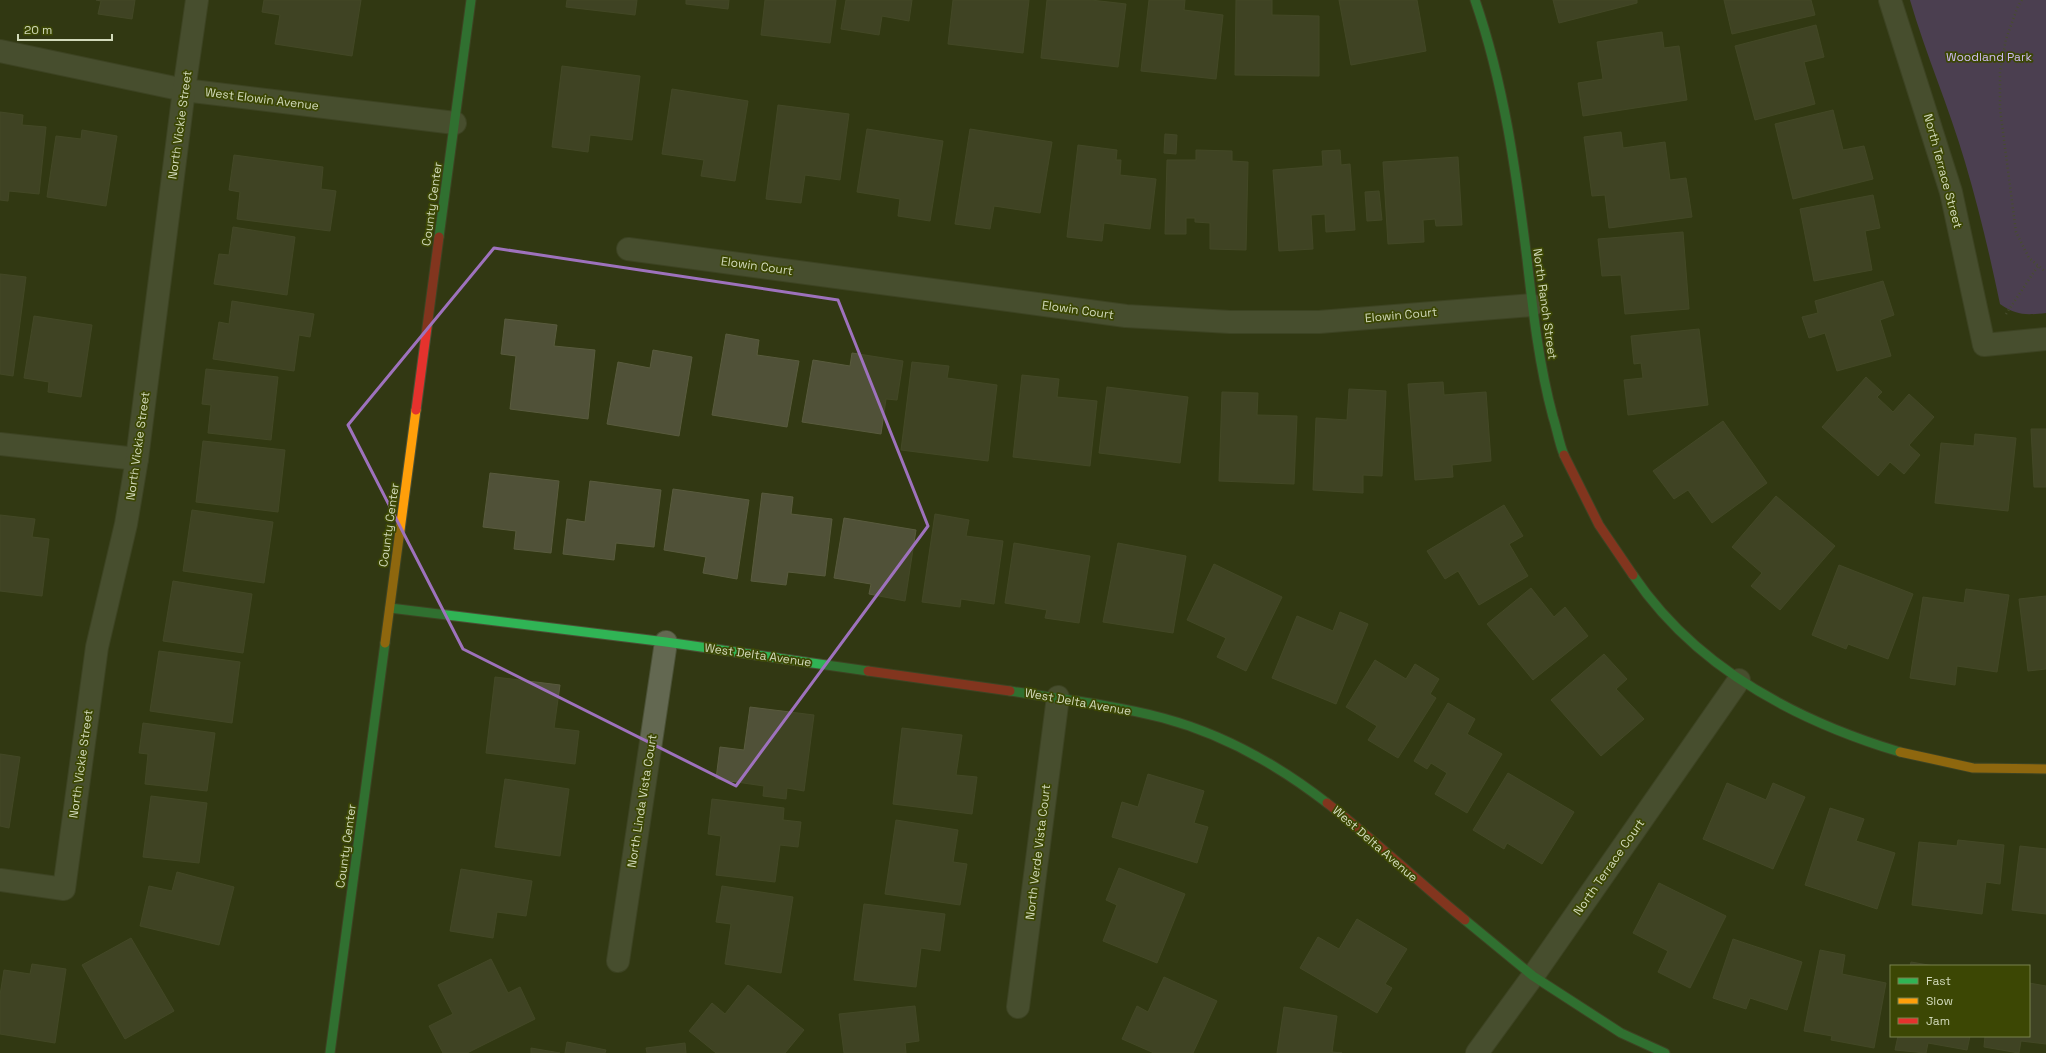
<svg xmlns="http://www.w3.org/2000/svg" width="2046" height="1053" viewBox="0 0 2046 1053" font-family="'Space Grotesk',sans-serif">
  <rect width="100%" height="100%" fill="#323813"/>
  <!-- green -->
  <path fill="#6b489c" d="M 1910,0 L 2046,0 L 2046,313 C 2027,315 2017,316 2000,304 C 1990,256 1979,209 1965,162 C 1949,107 1926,55 1910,0 Z"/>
  <!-- building -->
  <g fill="#505138" stroke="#595b3e">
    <polygon points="96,0 135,0 132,19 98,14 101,1"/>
    <polygon points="264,0 361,0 352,56 275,44 280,15 262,12"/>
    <polygon points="567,0 637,0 635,15 566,7"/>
    <polygon points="686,0 729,0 728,9 686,4"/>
    <polygon points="765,0 836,0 830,43 761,35"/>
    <polygon points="846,0 912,0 909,21 882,16 879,35 841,29"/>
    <polygon points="953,0 1029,0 1023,53 948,44"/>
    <polygon points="1047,0 1091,0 1126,4 1118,67 1041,58"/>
    <polygon points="1149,0 1185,0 1184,10 1223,15 1216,79 1141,71"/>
    <polygon points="1236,0 1272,0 1272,15 1319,16 1319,76 1235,75"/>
    <polygon points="1339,0 1417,0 1426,51 1351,65"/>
    <polygon points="1553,0 1637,0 1637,3 1559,23"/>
    <polygon points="1724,0 1811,0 1815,15 1732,34"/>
    <polygon points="1816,25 1824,57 1804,62 1815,104 1755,120 1735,46"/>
    <polygon points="1662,32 1664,48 1679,46 1687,100 1583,116 1578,83 1603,79 1597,42"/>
    <polygon points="562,66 640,76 632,140 590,135 588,152 552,147"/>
    <polygon points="672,89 748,101 735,181 701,176 704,160 662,154"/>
    <polygon points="778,105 849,114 840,180 805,175 801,203 766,199"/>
    <polygon points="1833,110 1843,150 1864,146 1873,179 1793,199 1775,124"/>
    <polygon points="0,112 23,115 22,125 46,127 39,194 9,191 8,201 0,200"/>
    <polygon points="867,129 943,141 930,221 898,216 900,199 857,192"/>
    <polygon points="970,129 1052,142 1040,213 994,206 990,229 955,224"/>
    <polygon points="82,130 117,136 106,206 47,197 56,136 81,139"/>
    <polygon points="1621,132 1623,148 1665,142 1670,180 1686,178 1692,217 1609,228 1605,195 1592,196 1584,137"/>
    <polygon points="1165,134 1177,135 1176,154 1164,153"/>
    <polygon points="1078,145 1117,150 1116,160 1121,160 1120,175 1156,179 1150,229 1104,223 1102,241 1067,237"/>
    <polygon points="1196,150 1232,151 1232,161 1248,162 1246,250 1210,249 1210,223 1195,222 1195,218 1186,218 1186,234 1165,234 1167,160 1196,160"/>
    <polygon points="1340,150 1341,165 1350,164 1355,230 1326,232 1325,214 1311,215 1313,249 1279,251 1273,170 1323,166 1322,151"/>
    <polygon points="234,155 323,167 321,189 336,191 330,231 237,219 240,192 229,190"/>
    <polygon points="1458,157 1462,225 1436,226 1435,219 1423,220 1424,242 1388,244 1383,162"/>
    <polygon points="1379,191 1382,220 1367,221 1365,192"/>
    <polygon points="1873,195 1880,228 1865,231 1872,270 1814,281 1800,209"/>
    <polygon points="233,227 295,237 287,295 214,284 219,254 229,255"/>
    <polygon points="1683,232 1689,309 1625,314 1621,275 1602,276 1598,239"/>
    <polygon points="0,274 26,277 13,376 0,374"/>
    <polygon points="1883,281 1894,315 1880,320 1891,356 1837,371 1825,333 1809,338 1802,317 1818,313 1815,301"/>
    <polygon points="232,301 314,314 310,337 299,335 294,371 213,359 219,322 229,324"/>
    <polygon points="34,316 92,325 81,397 48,392 49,382 24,378"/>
    <polygon points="505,319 557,325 554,346 595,350 588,419 510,409 516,356 501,354"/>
    <polygon points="1699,329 1708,405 1628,415 1624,380 1643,378 1641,363 1634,364 1631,336"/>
    <polygon points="726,334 759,340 757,355 799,361 787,427 712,415"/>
    <polygon points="653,350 692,357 679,436 607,424 618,362 650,368"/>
    <polygon points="852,353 903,361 897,400 886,399 881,434 802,422 813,360 850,366"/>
    <polygon points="912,362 949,366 947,378 997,385 988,461 901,450"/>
    <polygon points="206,369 278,377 271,440 208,433 211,405 202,404"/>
    <polygon points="1022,375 1059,379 1057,397 1097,401 1090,466 1013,457"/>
    <polygon points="1866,377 1882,392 1877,397 1893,412 1909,394 1934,417 1909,445 1920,455 1904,474 1890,462 1878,476 1822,427"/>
    <polygon points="1443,382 1444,395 1486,392 1491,461 1452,465 1453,477 1415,480 1408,384"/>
    <polygon points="1107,387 1188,397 1180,463 1099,453"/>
    <polygon points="1349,389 1386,391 1382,476 1363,475 1363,493 1313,490 1316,418 1347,420"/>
    <polygon points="1222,392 1258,393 1257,415 1297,416 1294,484 1219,481"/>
    <polygon points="1723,421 1767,483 1712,523 1688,490 1674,499 1653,471"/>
    <polygon points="2031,429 2046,429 2046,487 2034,487"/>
    <polygon points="1975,434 2016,438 2008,511 1935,503 1941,443 1974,446"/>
    <polygon points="203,441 285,450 278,512 196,502"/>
    <polygon points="490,473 559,481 551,553 514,549 516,531 483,527"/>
    <polygon points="590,481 661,490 654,547 616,543 614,560 563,554 567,519 585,522"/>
    <polygon points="673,489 749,500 737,579 703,573 706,557 664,550"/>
    <polygon points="762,493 793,497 791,514 832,519 825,576 788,572 786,585 751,581"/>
    <polygon points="1776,496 1835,546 1780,610 1751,586 1762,573 1732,547"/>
    <polygon points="1504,505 1523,536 1509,544 1528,576 1479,605 1458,571 1445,579 1427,551"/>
    <polygon points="192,510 273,522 264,583 183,571"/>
    <polygon points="935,514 969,520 966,536 1003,541 994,604 961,599 960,607 922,602"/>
    <polygon points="0,515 35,519 32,537 49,539 42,596 0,591"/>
    <polygon points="844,518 916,530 905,601 869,594 871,584 834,578"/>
    <polygon points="1014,543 1090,556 1079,623 1045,618 1047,610 1005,603"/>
    <polygon points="1118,543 1186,556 1173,633 1103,622"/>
    <polygon points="1214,564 1282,597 1246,671 1217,657 1226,638 1187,620"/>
    <polygon points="1839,565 1913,594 1888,659 1848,644 1846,649 1812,635"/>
    <polygon points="173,581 252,594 243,653 163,641"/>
    <polygon points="1531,588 1554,617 1565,607 1588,636 1533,680 1487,624"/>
    <polygon points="1966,589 2009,595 1997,672 1957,666 1955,685 1910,678 1923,597 1964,603"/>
    <polygon points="2046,596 2046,669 2028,671 2019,599"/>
    <polygon points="1340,612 1368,624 1336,704 1272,678 1297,616 1333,631"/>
    <polygon points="159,651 240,662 232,723 150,711"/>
    <polygon points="1604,654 1627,679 1616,689 1644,719 1601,756 1551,700"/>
    <polygon points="1375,660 1406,679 1415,664 1439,679 1430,694 1436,698 1398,758 1368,740 1377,726 1346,707"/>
    <polygon points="495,677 560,685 554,728 579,731 575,764 486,753"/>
    <polygon points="1448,703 1475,719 1467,734 1502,754 1467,813 1435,794 1447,773 1431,763 1427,769 1414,761"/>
    <polygon points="750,707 814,715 804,791 787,788 786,799 763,796 764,786 716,779 720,747 744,750"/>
    <polygon points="143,723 215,733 207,791 145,784 148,754 139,753"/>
    <polygon points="902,728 962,735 956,775 977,777 972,814 893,804"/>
    <polygon points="0,754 20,757 9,828 0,826"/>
    <polygon points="1508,773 1574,812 1542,864 1507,843 1504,849 1473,830"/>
    <polygon points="1148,774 1204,791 1194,823 1208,827 1197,863 1112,837 1122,802 1138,807"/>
    <polygon points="505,779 569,789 560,856 495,847"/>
    <polygon points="1727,783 1766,800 1773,783 1805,797 1773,869 1703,839"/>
    <polygon points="151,796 207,803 199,863 143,857"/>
    <polygon points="712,799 784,808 783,820 801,822 798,847 780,845 775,882 716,875 721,836 708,834"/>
    <polygon points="1830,808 1864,819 1856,841 1895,853 1877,909 1805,885"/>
    <polygon points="896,820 958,830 953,862 967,864 960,905 885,894"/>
    <polygon points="1958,840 2004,845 2000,884 1986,882 1982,914 1912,905 1919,842 1957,846"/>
    <polygon points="2020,846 2046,849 2046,914 2012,910"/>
    <polygon points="1119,868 1185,894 1157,963 1103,941 1117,905 1106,900"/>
    <polygon points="461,869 532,881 526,916 497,912 493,938 450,931"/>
    <polygon points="177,872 234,887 219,945 140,926 149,886 172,891"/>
    <polygon points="1659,883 1726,916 1690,988 1658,972 1668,951 1633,933"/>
    <polygon points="722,886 793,897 781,973 725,964 731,924 716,922"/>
    <polygon points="864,904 945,914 940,951 921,948 916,987 854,980"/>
    <polygon points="1357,919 1407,949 1385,984 1392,988 1377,1013 1300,968 1318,937 1339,949"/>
    <polygon points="131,938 174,1011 125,1039 82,965"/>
    <polygon points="1733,939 1802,962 1787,1010 1750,998 1746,1009 1713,998"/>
    <polygon points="1820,950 1845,955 1842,974 1886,983 1874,1048 1831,1040 1832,1036 1804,1031"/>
    <polygon points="491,959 508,993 520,987 535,1019 467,1053 443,1053 429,1026 453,1014 438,985"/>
    <polygon points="1911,962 1934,966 1910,966"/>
    <polygon points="32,964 66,969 55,1043 0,1034 0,995 4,970 30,974"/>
    <polygon points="1164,977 1217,1001 1193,1053 1154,1053 1122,1039 1137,1006 1148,1012"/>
    <polygon points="2029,983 2046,986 2046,1044 2021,1041 2019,1053 1984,1047 1985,1036 2029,1036"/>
    <polygon points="748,985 804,1030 785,1053 716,1053 689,1031 712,1003 725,1014"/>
    <polygon points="915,1006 919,1041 905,1043 906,1053 844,1053 839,1014"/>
    <polygon points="1284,1007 1337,1016 1332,1052 1342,1053 1277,1053"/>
    <polygon points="1898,1036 1970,1036 1967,1050 1928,1043 1926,1053 1895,1050"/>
    <polygon points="567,1042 606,1050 605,1053 565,1053"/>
    <polygon points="685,1043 686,1053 647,1053 646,1048"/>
    <polygon points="531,1048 560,1053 531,1053"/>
  </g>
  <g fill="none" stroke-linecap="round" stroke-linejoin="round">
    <defs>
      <g id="street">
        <polyline points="1890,0 1951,192 1984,345 2046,339"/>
        <polyline points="0,51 184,90 455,123"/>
        <polyline points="628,249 1126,316 1230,322 1319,322 1532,305"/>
        <polyline points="0,444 137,459"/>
        <polyline points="0,880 64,889 97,647 126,524 137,459 184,90 197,0"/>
        <polyline points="618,961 666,642"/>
        <polyline points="1018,1007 1058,697"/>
        <polyline points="1477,1053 1533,976 1739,680"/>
      </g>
      <g id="fast">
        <path d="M 1475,0 C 1504,84 1516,171 1527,259 C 1533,312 1539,365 1553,417 C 1557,429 1559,443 1564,455"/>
        <polyline points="439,237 471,0"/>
        <path d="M 1633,575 C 1695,667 1797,721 1900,752"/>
        <polyline points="390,608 666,642 868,671"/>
        <path d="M 1010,691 C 1062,699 1113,705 1163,718 C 1223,734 1278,765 1327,803"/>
        <polyline points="1465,920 1533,976 1621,1033 1665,1053"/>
        <polyline points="330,1053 385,643"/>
      </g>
      <g id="slow">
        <polyline points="385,643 416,410"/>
        <polyline points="1900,752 1973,768 2046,769"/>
      </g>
      <g id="jam">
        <polyline points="416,410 439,237"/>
        <polyline points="1564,455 1599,525 1633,575"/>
        <polyline points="868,671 1010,691"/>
        <path d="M 1327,803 C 1375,840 1418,882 1465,920"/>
      </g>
    </defs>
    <!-- street casing -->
    <use href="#street" stroke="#4b5136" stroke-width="24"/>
    <!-- fast casing -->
    <use href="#fast" stroke="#4b5136" stroke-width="11"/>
    <!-- slow casing -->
    <use href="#slow" stroke="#4b5136" stroke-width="11"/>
    <!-- jam casing -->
    <use href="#jam" stroke="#4b5136" stroke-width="11"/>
    <!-- path -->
    <g stroke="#61654f" stroke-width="2.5" stroke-dasharray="1 3" stroke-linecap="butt">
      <polyline points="2022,0 2018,6 2006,39 2000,72 2000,109 2016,232 2029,258 2046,272"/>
      <polyline points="2006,314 2038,266"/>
    </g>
    <!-- street -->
    <use href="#street" stroke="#636851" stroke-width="22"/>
    <!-- fast -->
    <use href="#fast" stroke="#30b455" stroke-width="9"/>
    <!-- slow -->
    <use href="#slow" stroke="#ff9f0a" stroke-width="9"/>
    <!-- jam -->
    <use href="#jam" stroke="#e5322d" stroke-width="9"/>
  </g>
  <!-- marked area -->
  <path d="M0 0H2046V1053H0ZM 494,248 L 838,300 L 928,526 L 736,786 L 463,649 L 348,425 Z" fill="#323813" fill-opacity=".55" fill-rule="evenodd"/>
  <path fill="none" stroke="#9e72bd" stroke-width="3" stroke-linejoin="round" d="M 494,248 L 838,300 L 928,526 L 736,786 L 463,649 L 348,425 Z"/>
  <g text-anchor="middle" stroke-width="3.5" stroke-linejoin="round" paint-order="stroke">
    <!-- park labels -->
    <g font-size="12" fill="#cdbbf2" stroke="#3c4704">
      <text x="1989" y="61">Woodland Park</text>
    </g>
    <!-- street labels -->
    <g font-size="12" fill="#d2dabb" stroke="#3c4704">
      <text transform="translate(262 99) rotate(7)" y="4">West Elowin Avenue</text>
      <text transform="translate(180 125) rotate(-82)" y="4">North Vickie Street</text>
      <text transform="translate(1943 171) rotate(75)" y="4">North Terrace Street</text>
      <text transform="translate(432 204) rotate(-82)" y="4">County Center</text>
      <text transform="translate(757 266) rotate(8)" y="4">Elowin Court</text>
      <text transform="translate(1545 304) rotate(82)" y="4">North Ranch Street</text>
      <text transform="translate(1078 310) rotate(8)" y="4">Elowin Court</text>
      <text transform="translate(1401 315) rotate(-5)" y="4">Elowin Court</text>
      <text transform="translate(138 446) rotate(-82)" y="4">North Vickie Street</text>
      <text transform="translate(389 525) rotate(-82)" y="4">County Center</text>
      <text transform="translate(758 655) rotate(8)" y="4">West Delta Avenue</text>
      <text transform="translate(1078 702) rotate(10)" y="4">West Delta Avenue</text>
      <text transform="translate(81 764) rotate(-82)" y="4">North Vickie Street</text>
      <text transform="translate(642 801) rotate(-81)" y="4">North Linda Vista Court</text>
      <text transform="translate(1375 844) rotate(41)" y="4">West Delta Avenue</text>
      <text transform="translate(346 846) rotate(-82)" y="4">County Center</text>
      <text transform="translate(1038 852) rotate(-83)" y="4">North Verde Vista Court</text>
      <text transform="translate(1609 867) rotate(-55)" y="4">North Terrace Court</text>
    </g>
  </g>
  <!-- legend -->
  <rect x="1890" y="965" width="140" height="72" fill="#3c4704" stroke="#78824d"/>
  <rect x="1898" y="978" width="20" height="6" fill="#30b455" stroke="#78824d"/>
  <text x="1926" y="985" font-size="12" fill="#d2dabb">Fast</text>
  <rect x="1898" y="998" width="20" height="6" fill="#ff9f0a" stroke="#78824d"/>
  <text x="1926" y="1005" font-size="12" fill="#d2dabb">Slow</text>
  <rect x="1898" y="1018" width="20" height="6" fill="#e5322d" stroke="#78824d"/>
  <text x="1926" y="1025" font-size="12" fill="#d2dabb">Jam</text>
  <!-- scale -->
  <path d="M18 34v6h94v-6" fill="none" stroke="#d2dabb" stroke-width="2"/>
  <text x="24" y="34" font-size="12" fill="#d2dabb" stroke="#3c4704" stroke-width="3" paint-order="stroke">20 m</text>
</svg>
